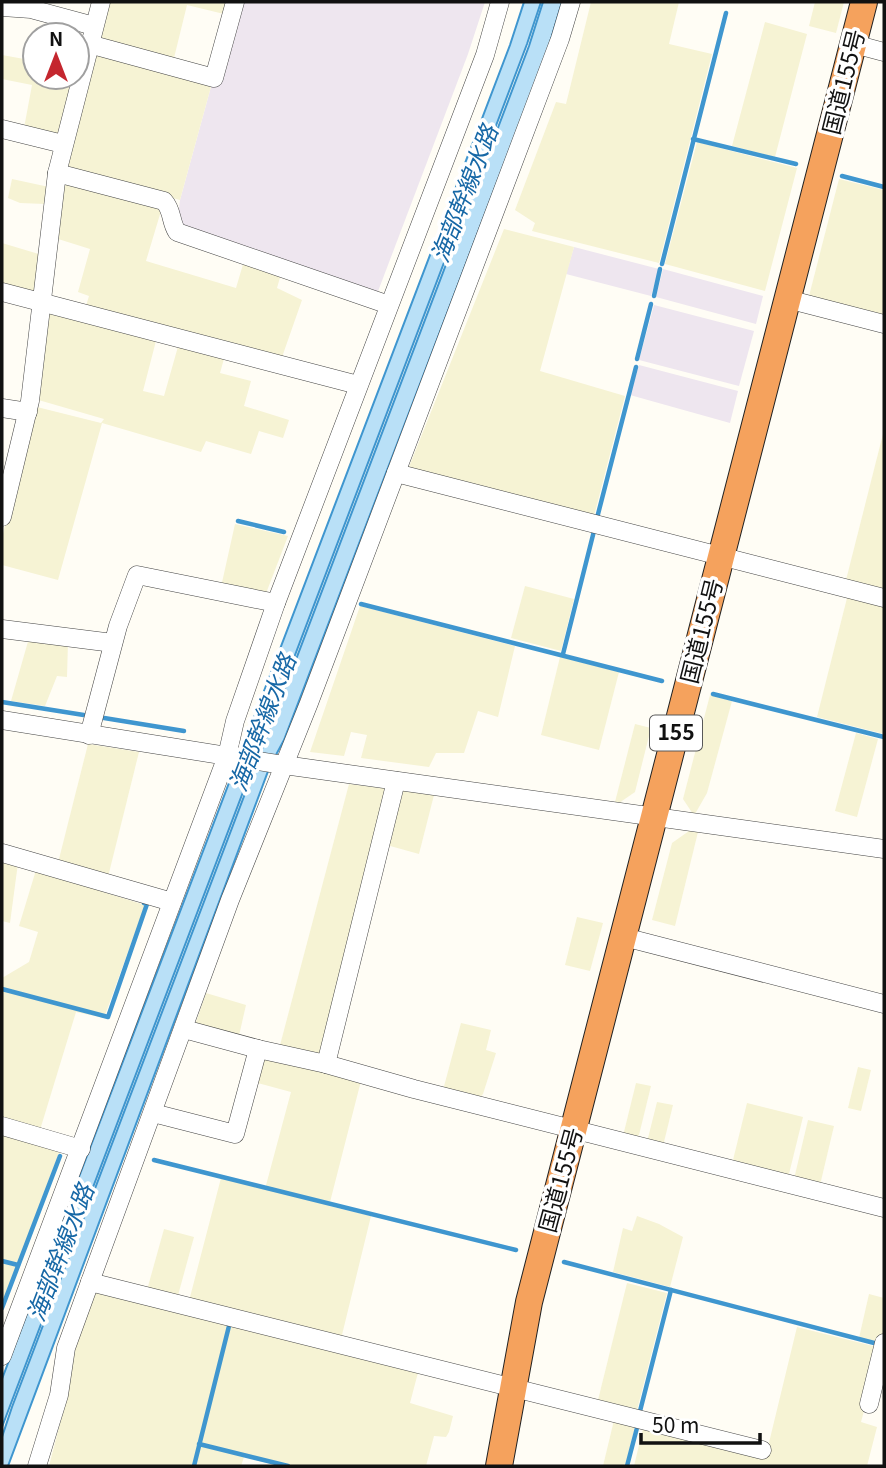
<svg xmlns="http://www.w3.org/2000/svg" width="886" height="1468" viewBox="0 0 886 1468" font-family="Georgia,'Noto Sans JP',serif">
  <rect width="100%" height="100%" fill="#fffdf5"/>
  <!-- industrial -->
  <g fill="#eee6ef">
    <polygon points="240,2 485,2 468,54 377,294 183,229 178,217 180,200 212,83"/>
    <polygon points="574,247 659,269 651,296 566,274"/>
    <polygon points="663,269 763,296 756,324 656,297"/>
    <polygon points="654,305 754,331 739,386 639,360"/>
    <polygon points="639,365 738,391 730,423 630,395"/>
  </g>
  <!-- farmland -->
  <g fill="#f6f3d4">
    <polygon points="106,2 231,2 228,15 187,5 173,62 100,43"/>
    <polygon points="591,2 679,2 669,44 712,54 659,263 532,231 535,223 515,210 556,102 566,104"/>
    <polygon points="815,2 844,2 836,33 809,26"/>
    <polygon points="765,22 807,34 775,157 732,146"/>
    <polygon points="96,54 212,83 180,200 64,169"/>
    <polygon points="2,55 35,61 35,77 76,77 64,130 56,137 24,128 32,85 2,79"/>
    <polygon points="697,142 797,168 765,291 665,264"/>
    <polygon points="12,179 49,187 45,204 20,203 8,198"/>
    <polygon points="839,179 884,190 884,320 808,300"/>
    <polygon points="61,181 153,201 161,211 146,261 236,288 244,261 281,274 277,288 302,300 281,360 85,309 89,296 78,292 90,249 55,238"/>
    <polygon points="504,229 574,247 540,371 625,396 593,520 407,472"/>
    <polygon points="2,243 42,255 37,292 2,287"/>
    <polygon points="53,309 157,337 143,391 164,396 179,343 225,355 220,373 251,381 244,406 289,420 283,438 259,431 251,454 206,441 201,452 102,423 58,580 2,565 2,538 33,406 101,423 104,419 35,399 46,313"/>
    <polygon points="884,430 884,595 845,584"/>
    <polygon points="235,524 288,536 265,596 221,587"/>
    <polygon points="525,586 574,599 561,651 511,638"/>
    <polygon points="848,594 884,603 884,734 817,717"/>
    <polygon points="360,606 515,646 498,717 478,711 464,753 436,753 429,767 361,758 367,735 351,732 344,756 310,752"/>
    <polygon points="29,638 68,642 67,677 57,676 45,706 11,701"/>
    <polygon points="560,657 619,672 599,750 541,735"/>
    <polygon points="710,695 732,701 707,793 695,814 693,814 683,799"/>
    <polygon points="635,724 651,728 635,792 619,803 615,802"/>
    <polygon points="856,733 878,739 857,817 835,811"/>
    <polygon points="88,744 139,752 108,877 58,863"/>
    <polygon points="349,784 389,789 320,1057 279,1049"/>
    <polygon points="400,790 434,795 419,854 383,844"/>
    <polygon points="689,831 698,832 675,926 652,920 672,843"/>
    <polygon points="2,858 18,863 10,923 2,921"/>
    <polygon points="36,870 104,887 103,892 145,905 104,1018 76,1012 40,1130 2,1119 2,978 29,962 38,932 19,926"/>
    <polygon points="577,917 603,923 590,971 565,965"/>
    <polygon points="206,993 246,1005 238,1040 195,1025"/>
    <polygon points="461,1023 491,1030 486,1050 496,1053 483,1094 477,1100 443,1090"/>
    <polygon points="262,1055 362,1077 329,1206 371,1216 341,1339 189,1301 221,1178 265,1189 291,1092 254,1082"/>
    <polygon points="858,1067 871,1070 861,1111 848,1108"/>
    <polygon points="636,1083 651,1086 639,1135 633,1139 623,1136"/>
    <polygon points="657,1102 673,1105 663,1146 647,1142"/>
    <polygon points="747,1103 803,1117 788,1178 732,1164"/>
    <polygon points="808,1120 834,1126 820,1185 794,1179"/>
    <polygon points="2,1132 60,1150 2,1304"/>
    <polygon points="637,1216 659,1224 683,1237 670,1287 613,1272 623,1228 632,1231"/>
    <polygon points="164,1229 194,1237 177,1299 147,1290"/>
    <polygon points="627,1283 667,1293 636,1414 597,1404"/>
    <polygon points="93,1289 420,1365 410,1403 453,1416 449,1432 446,1437 434,1436 426,1466 279,1466 244,1457 241,1466 49,1466 69,1389 76,1341"/>
    <polygon points="869,1294 884,1298 884,1332 882,1343 859,1338"/>
    <polygon points="797,1327 881,1348 861,1422 877,1427 867,1466 634,1466 644,1424 766,1455"/>
    <polygon points="615,1416 636,1422 625,1466 603,1466"/>
  </g>
  <!-- water -->
  <g fill="#b9e0f7" stroke="#3f96cf" stroke-width="2">
    <polygon points="524,2 541,2 527,44 2,1427 2,1379 510,45"/>
    <polygon points="543,2 562,2 548,49 284,740 270,766 8,1466 2,1466 2,1437 12,1407 529,46"/>
  </g>
  <g fill="none" stroke-linecap="round" stroke-linejoin="round">
    <!-- stream -->
    <g stroke="#3f96cf" stroke-width="4.5">
      <polyline points="693,139 796,164"/>
      <polyline points="842,176 884,187"/>
      <polyline points="662,264 726,13"/>
      <polyline points="654,296 660,269"/>
      <polyline points="637,359 651,304"/>
      <polyline points="597,518 636,367"/>
      <polyline points="238,521 284,532"/>
      <polyline points="361,604 662,681"/>
      <polyline points="563,654 595,527"/>
      <polyline points="713,694 884,737"/>
      <polyline points="2,702 90,716"/>
      <polyline points="98,717 184,731"/>
      <polyline points="2,989 108,1017 147,904 144,903"/>
      <polyline points="154,1160 516,1250"/>
      <polyline points="2,1261 18,1265"/>
      <polyline points="564,1262 878,1344"/>
      <polyline points="2,1308 60,1156"/>
      <polyline points="639,1415 671,1290"/>
      <polyline points="199,1444 288,1466"/>
      <polyline points="194,1466 230,1322"/>
      <polyline points="627,1466 638,1424"/>
    </g>
    <defs>
      <g id="minor">
        <polyline points="2,7 31,9 94,26"/>
        <polyline points="89,44 214,78 235,2"/>
        <polyline points="854,44 884,52"/>
        <polyline points="2,129 63,144"/>
        <path d="M 57,173 L 164,201 C 173,211 170,221 177,232 L 389,305"/>
        <polyline points="2,292 358,385"/>
        <polyline points="787,299 884,324"/>
        <polyline points="2,408 28,412"/>
        <polyline points="396,473 884,598"/>
        <polyline points="2,517 30,401 57,173 101,2"/>
        <polyline points="2,629 113,643"/>
        <polyline points="2,720 277,764 884,849"/>
        <polyline points="89,735 118,626 137,575 276,603"/>
        <polyline points="2,853 172,902"/>
        <polyline points="624,937 884,1004"/>
        <polyline points="184,1029 258,1049 326,1064 414,1089 884,1208"/>
        <polyline points="326,1064 396,781"/>
        <polyline points="153,1113 235,1134 258,1049"/>
        <polyline points="2,1126 81,1149"/>
        <polyline points="90,1282 762,1450"/>
        <polyline points="2,1356 227,756 235,721 276,603 485,55 500,2"/>
        <polyline points="869,1404 884,1343"/>
        <polyline points="37,1466 59,1395 66,1348 90,1282 230,900 309,703 560,39 571,2"/>
      </g>
      <polyline id="highway" points="499,1466 529,1302 864,2"/>
    </defs>
    <!-- minor casing -->
    <use href="#minor" stroke="#444" stroke-width="19"/>
    <!-- highway casing -->
    <use href="#highway" stroke="#222" stroke-width="28"/>
    <!-- minor -->
    <use href="#minor" stroke="#fff" stroke-width="18"/>
    <!-- highway -->
    <use href="#highway" stroke="#f5a25d" stroke-width="26"/>
  </g>
  <g text-anchor="middle" stroke-width="7" stroke-linejoin="round" paint-order="stroke">
    <!-- shield labels -->
    <rect fill="#fff" stroke="#585858" stroke-width="2" x="650" y="715.5" width="52" height="35" rx="5"/>
    <g font-size="21" font-weight="bold" fill="#111">
      <text x="676" y="740">155</text>
    </g>
    <!-- street labels -->
    <g font-size="23" fill="#111" stroke="#fff">
      <text transform="translate(844 82) rotate(-76)" y="8">国道155号</text>
      <text transform="translate(702 631) rotate(-76)" y="8">国道155号</text>
      <text transform="translate(561 1180) rotate(-75)" y="8">国道155号</text>
    </g>
    <!-- water labels -->
    <g font-size="24" font-style="italic" fill="#1768a6" stroke="#fff">
      <text transform="translate(465 194) rotate(-69)" y="8">海部幹線水路</text>
      <text transform="translate(263 723) rotate(-69)" y="8">海部幹線水路</text>
      <text transform="translate(61 1253) rotate(-69)" y="8">海部幹線水路</text>
    </g>
  </g>
  <!-- border -->
  <rect width="886" height="1468" fill="none" stroke="#111111" stroke-width="7"/>
  <!-- north arrow -->
  <g transform="translate(56 56)"><circle r="33" fill="#ffffff" stroke="#a0a0a0" stroke-width="2"/>
  <path d="M0-5L12 26L0 18L-12 26Z" fill="#c4262e"/>
  <text y="-10" font-size="19" font-weight="bold" text-anchor="middle" fill="#111111">N</text>
  </g>
  <!-- scale -->
  <path d="M641 1433v10h119v-10" fill="none" stroke="#111111" stroke-width="3.5"/>
  <text x="652" y="1433" font-size="21" fill="#111111" stroke="#ffffff" stroke-width="5" paint-order="stroke">50 m</text>
</svg>
